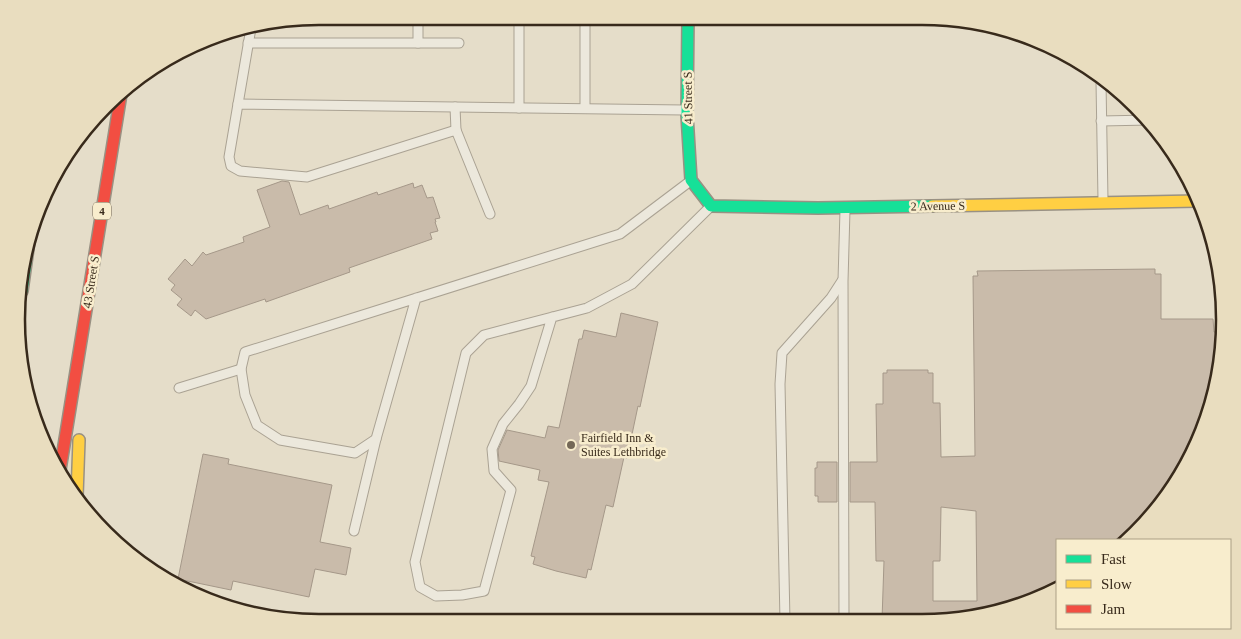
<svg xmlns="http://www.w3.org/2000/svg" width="1241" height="639" viewBox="0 0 1241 639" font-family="Georgia,serif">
  <rect width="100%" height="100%" fill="#e5ddc9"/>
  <!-- building -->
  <g fill="#c9bbaa" stroke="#a59889" fill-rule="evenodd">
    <polygon points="282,181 289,182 300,215 328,205 329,209 377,192 378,195 413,183 414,188 422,185 427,198 433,197 440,218 435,219 436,222 435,222 438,231 430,233 432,239 349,268 350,272 266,302 265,299 206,319 195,310 191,316 177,305 182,299 171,290 175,285 168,279 185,259 192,266 203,252 206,255 244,242 243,237 270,227 257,190"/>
    <path d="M 1155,269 L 1155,274 L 1161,274 L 1161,319 L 1213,319 L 1214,332 L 1218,332 L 1218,360 L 1193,454 L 1150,519 L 1127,540 L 1057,540 L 1057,588 L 1037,600 L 961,620 L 882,620 L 884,561 L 876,561 L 875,502 L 850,502 L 850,462 L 877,462 L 876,404 L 883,404 L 883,373 L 887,373 L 887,370 L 928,370 L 928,373 L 933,373 L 933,403 L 940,403 L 941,457 L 975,456 L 973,276 L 978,276 L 977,271 ZM 941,507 L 976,511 L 977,601 L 933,601 L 933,561 L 940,561 Z"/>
    <polygon points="621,313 658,322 640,407 638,406 627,458 624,457 613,507 606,505 591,570 588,569 586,578 556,571 533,564 535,557 531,556 549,482 538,480 540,470 499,461 498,450 507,430 545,438 548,426 559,428 579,339 582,339 584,330 616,337"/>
    <polygon points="203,454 229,459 228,464 332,485 320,542 351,548 346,575 315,569 309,597 233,581 231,590 178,579"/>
    <polygon points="817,462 837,462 837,502 818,502 818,496 815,496 815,468 817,468"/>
  </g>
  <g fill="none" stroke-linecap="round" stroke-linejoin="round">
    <defs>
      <g id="lane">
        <polyline points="585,17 585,108"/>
        <polyline points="248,43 418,43 418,16"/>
        <polyline points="418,43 459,43"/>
        <polyline points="1101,82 1103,200"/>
        <polyline points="238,104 251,28"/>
        <polyline points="455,107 456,130"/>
        <polyline points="519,108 519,16"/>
        <polyline points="1101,121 1150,120"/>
        <polyline points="490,214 456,130 307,177 240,171 231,166 229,157 238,104 684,110"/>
        <polyline points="416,298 376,439 355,453 280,440 257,425 245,395 241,369 245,352 620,234 689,182"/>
        <polyline points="552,317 531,386 519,404 503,424 492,449 494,471 511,490 484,591 462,595 436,596 420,587 415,562 466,353 484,335 587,308 632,284 709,208"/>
        <polyline points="179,388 241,369"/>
        <polyline points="354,531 376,439"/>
        <polyline points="844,620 843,281 845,210"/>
        <polyline points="785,621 780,384 782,353 831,298 842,281"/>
      </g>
      <g id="fast">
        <polyline points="688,17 687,115 691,180 711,206 818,208 932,206"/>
        <polyline points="22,291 30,234"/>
      </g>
      <g id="slow">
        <polyline points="932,206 1197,201"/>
        <polyline points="77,496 79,440"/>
      </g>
      <polyline id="jam" points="60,470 121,94"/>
    </defs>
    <!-- lane casing -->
    <use href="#lane" stroke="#aaa293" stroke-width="11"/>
    <!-- fast casing -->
    <use href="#fast" stroke="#999183" stroke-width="14"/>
    <!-- slow casing -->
    <use href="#slow" stroke="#999183" stroke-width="14"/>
    <!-- jam casing -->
    <use href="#jam" stroke="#999183" stroke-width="14"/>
    <!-- lane -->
    <use href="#lane" stroke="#ece8dc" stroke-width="9"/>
    <!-- fast -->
    <use href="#fast" stroke="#16e098" stroke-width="11"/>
    <!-- slow -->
    <use href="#slow" stroke="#ffcf43" stroke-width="11"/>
    <!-- jam -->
    <use href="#jam" stroke="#f24e42" stroke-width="11"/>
  </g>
  <!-- markers -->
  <circle fill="#756958" stroke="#f8edcd" stroke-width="2" cx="571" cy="445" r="5"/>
  <g text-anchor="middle" stroke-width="5" stroke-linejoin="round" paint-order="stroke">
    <!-- shield labels -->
    <rect fill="#f8edcd" stroke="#726450" stroke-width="1" x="93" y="202.5" width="18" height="17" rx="4"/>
    <g font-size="11" font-weight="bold" fill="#382a1b">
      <text x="102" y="215">4</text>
    </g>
    <!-- street labels -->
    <g font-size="12" fill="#382a1b" stroke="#f8edcd">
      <text transform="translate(688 98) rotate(-91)" y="4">41 Street S</text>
      <text transform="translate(938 206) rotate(-1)" y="4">2 Avenue S</text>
      <text transform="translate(91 282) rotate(-81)" y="4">43 Street S</text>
    </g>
    <!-- poi labels -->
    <g font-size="12" fill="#382a1b" stroke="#f8edcd" text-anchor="start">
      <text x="581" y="442">Fairfield Inn &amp;<tspan x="581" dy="14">Suites Lethbridge</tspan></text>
    </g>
  </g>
  <!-- crop -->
  <path d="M0 0H1241V639H0ZM319 25H922A294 294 0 0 1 1216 319V320A294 294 0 0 1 922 614H319A294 294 0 0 1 25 320V319A294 294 0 0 1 319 25Z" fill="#e9ddbf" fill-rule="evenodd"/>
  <path fill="none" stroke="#382a1b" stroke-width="2.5" d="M319 25H922A294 294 0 0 1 1216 319V320A294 294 0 0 1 922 614H319A294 294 0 0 1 25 320V319A294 294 0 0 1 319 25Z"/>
  <!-- legend -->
  <rect x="1056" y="539" width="175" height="90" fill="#f8edcd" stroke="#ab9f86"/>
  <rect x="1066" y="555" width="25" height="8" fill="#16e098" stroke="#ab9f86"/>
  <text x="1101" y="564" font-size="15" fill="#382a1b">Fast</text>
  <rect x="1066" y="580" width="25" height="8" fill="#ffcf43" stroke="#ab9f86"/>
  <text x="1101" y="589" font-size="15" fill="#382a1b">Slow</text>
  <rect x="1066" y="605" width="25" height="8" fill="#f24e42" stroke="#ab9f86"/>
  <text x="1101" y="614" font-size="15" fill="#382a1b">Jam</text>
</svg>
